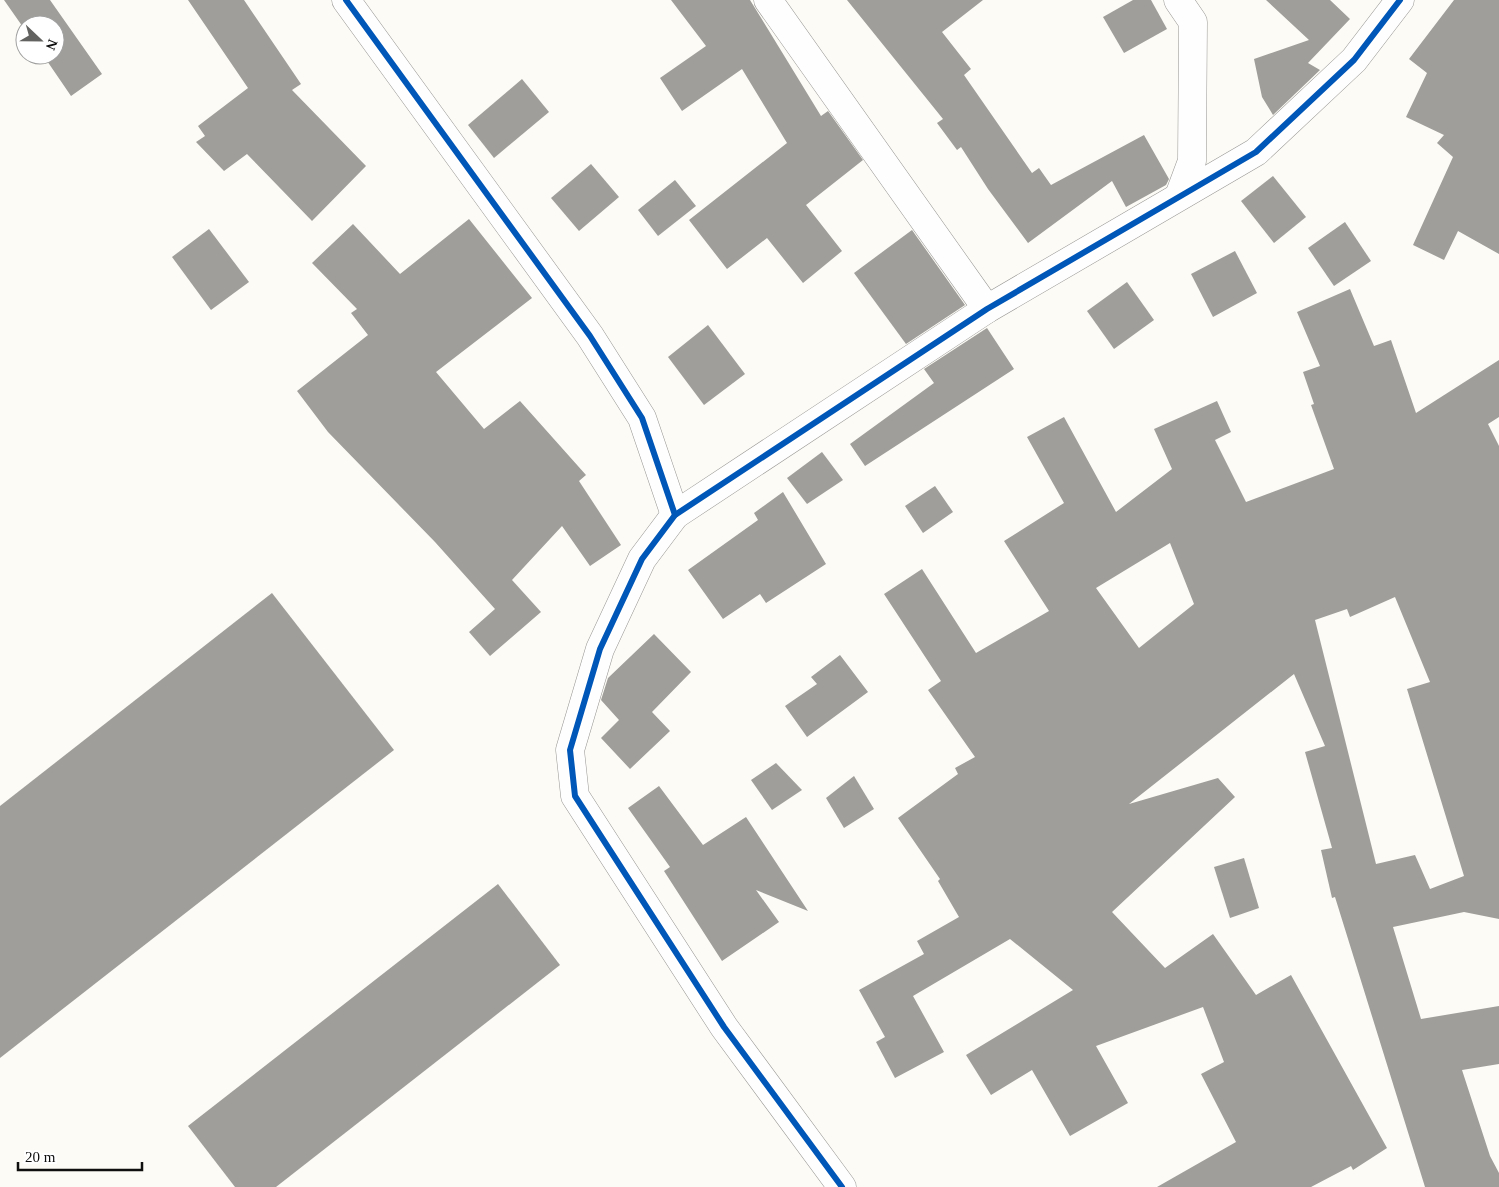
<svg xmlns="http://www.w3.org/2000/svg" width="1499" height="1187" viewBox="0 0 1499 1187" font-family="'Times New Roman',serif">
  <rect width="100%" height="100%" fill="#fcfbf5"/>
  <!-- building -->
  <g fill="#a09e9a" fill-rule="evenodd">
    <polygon points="4,0 50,0 102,74 71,96 43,55 55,55 55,25 25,25 25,30"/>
    <polygon points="188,0 244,0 301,84 292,90 366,166 312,221 247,154 224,171 196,142 205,136 198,126 248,88"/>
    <polygon points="671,0 750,0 821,116 828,111 863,160 806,205 842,251 803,283 767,238 727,269 689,220 787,143 742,69 682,111 660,78 706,46"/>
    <polygon points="847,0 983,0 942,32 971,69 964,75 1032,173 1039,168 1051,185 1144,135 1169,179 1166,185 1126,207 1112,181 1028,243 988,189 961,147 957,150 937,123 943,119"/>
    <polygon points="1133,0 1151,0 1167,29 1124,53 1103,17"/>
    <polygon points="1266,0 1330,0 1350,19 1308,63 1320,70 1273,115 1262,97 1254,59 1309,40"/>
    <polygon points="1454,0 1499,0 1499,254 1458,231 1444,260 1413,245 1453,157 1437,143 1444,135 1406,117 1427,73 1409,59"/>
    <polygon points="522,79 549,112 494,158 468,125"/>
    <polygon points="591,164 619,197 579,231 551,198"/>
    <polygon points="1273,176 1306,217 1274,243 1241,201"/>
    <polygon points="675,180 696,206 658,236 638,210"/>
    <polygon points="469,219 532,298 436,372 484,429 520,401 586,475 579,481 621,545 590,566 562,526 512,580 541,612 490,656 469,632 495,609 435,542 328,432 297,391 368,335 351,313 357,309 312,263 353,224 400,274"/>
    <polygon points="1345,222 1371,261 1334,286 1308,248"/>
    <polygon points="209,229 249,282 211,310 172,257"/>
    <polygon points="912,230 965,305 906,344 854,273"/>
    <polygon points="1235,251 1257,293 1213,317 1191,274"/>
    <polygon points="1127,282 1154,320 1114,349 1087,311"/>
    <path d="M 1350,289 L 1374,346 L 1391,340 L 1416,413 L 1499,360 L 1499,417 L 1488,424 L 1499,446 L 1499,919 L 1464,912 L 1393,927 L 1421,1019 L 1499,1006 L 1499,1064 L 1462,1070 L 1490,1156 L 1499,1173 L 1499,1187 L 1425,1187 L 1335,897 L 1332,898 L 1321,850 L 1332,848 L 1305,752 L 1325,746 L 1294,674 L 1129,804 L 1218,778 L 1235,797 L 1112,912 L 1165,968 L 1213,934 L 1256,995 L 1291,975 L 1387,1148 L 1353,1170 L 1351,1166 L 1311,1187 L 1157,1187 L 1236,1142 L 1201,1074 L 1224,1062 L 1203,1007 L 1096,1046 L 1128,1103 L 1070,1136 L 1032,1070 L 991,1095 L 966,1055 L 1073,990 L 1010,939 L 913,996 L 944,1052 L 895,1078 L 876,1042 L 885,1037 L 859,990 L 924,954 L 917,941 L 959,917 L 938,881 L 940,879 L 898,818 L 958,774 L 955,768 L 975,757 L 928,690 L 941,681 L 884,594 L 922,569 L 976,653 L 1049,611 L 1004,541 L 1064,503 L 1027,437 L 1064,417 L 1116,512 L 1172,469 L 1154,429 L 1217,401 L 1231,432 L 1215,440 L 1246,502 L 1334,469 L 1311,405 L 1314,404 L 1303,372 L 1320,366 L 1297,312 ZM 1170,543 L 1194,604 L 1139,648 L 1096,588 ZM 1395,597 L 1430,682 L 1407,689 L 1464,876 L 1430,889 L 1415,855 L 1376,864 L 1315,620 L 1347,609 L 1350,617 Z"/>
    <polygon points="708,325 745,374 704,405 668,357"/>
    <polygon points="987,328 1014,369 865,466 850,444 934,383 924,369"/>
    <polygon points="822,452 843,480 807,504 787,478"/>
    <polygon points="935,486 953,512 923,533 905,506"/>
    <polygon points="783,492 826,564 766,603 760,594 723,619 688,570 758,520 754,513"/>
    <polygon points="272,593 394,750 0,1058 0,806"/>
    <polygon points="654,634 691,672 652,712 670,731 630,769 601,738 619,720 601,700 608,678"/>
    <polygon points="840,655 868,692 807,737 785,706 817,684 811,677"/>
    <polygon points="776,763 802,790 772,810 751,780"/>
    <polygon points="854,776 874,809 844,828 826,798"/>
    <polygon points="659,786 703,845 746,817 808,911 756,890 779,922 722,961 664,871 670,867 628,808"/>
    <polygon points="1244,858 1259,908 1230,918 1214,867"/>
    <polygon points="498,884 560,965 276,1187 235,1187 188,1126"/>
  </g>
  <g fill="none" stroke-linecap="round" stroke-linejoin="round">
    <defs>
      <g id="street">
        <polyline points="346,0 590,336 642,418 675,515"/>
        <polyline points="768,0 987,309"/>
        <polyline points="1178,0 1193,22 1192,161 1179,196"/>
        <polyline points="842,1187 724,1027 575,796 570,750 600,649 642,559 675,515 987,309 1256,152 1354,60 1400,0"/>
      </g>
    </defs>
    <!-- street casing -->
    <use href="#street" stroke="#969593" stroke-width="29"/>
    <!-- street -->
    <use href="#street" stroke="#fffefe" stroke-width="28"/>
    <defs>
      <g id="cycleway">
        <polyline points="346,0 590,336 642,418 675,515"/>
        <polyline points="842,1187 724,1027 575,796 570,750 600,649 642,559 675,515 987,309 1256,152 1354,60 1400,0"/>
      </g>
    </defs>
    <!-- cycleway casing -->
    <use href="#cycleway" stroke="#fff" stroke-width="9"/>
    <!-- cycleway -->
    <use href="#cycleway" stroke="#0057b8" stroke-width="6"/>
  </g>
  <!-- north arrow -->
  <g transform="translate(40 40) rotate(112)"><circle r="24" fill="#ffffff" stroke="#9f9f9f"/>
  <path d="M0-4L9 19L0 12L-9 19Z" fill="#626260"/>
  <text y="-8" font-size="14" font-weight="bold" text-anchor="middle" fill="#0f0f0f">N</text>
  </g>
  <!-- scale -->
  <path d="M18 1162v8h124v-8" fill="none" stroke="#0f0f0f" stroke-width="2.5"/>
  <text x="25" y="1162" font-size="15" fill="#0f0f0f" stroke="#ffffff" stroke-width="4" paint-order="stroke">20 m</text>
</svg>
